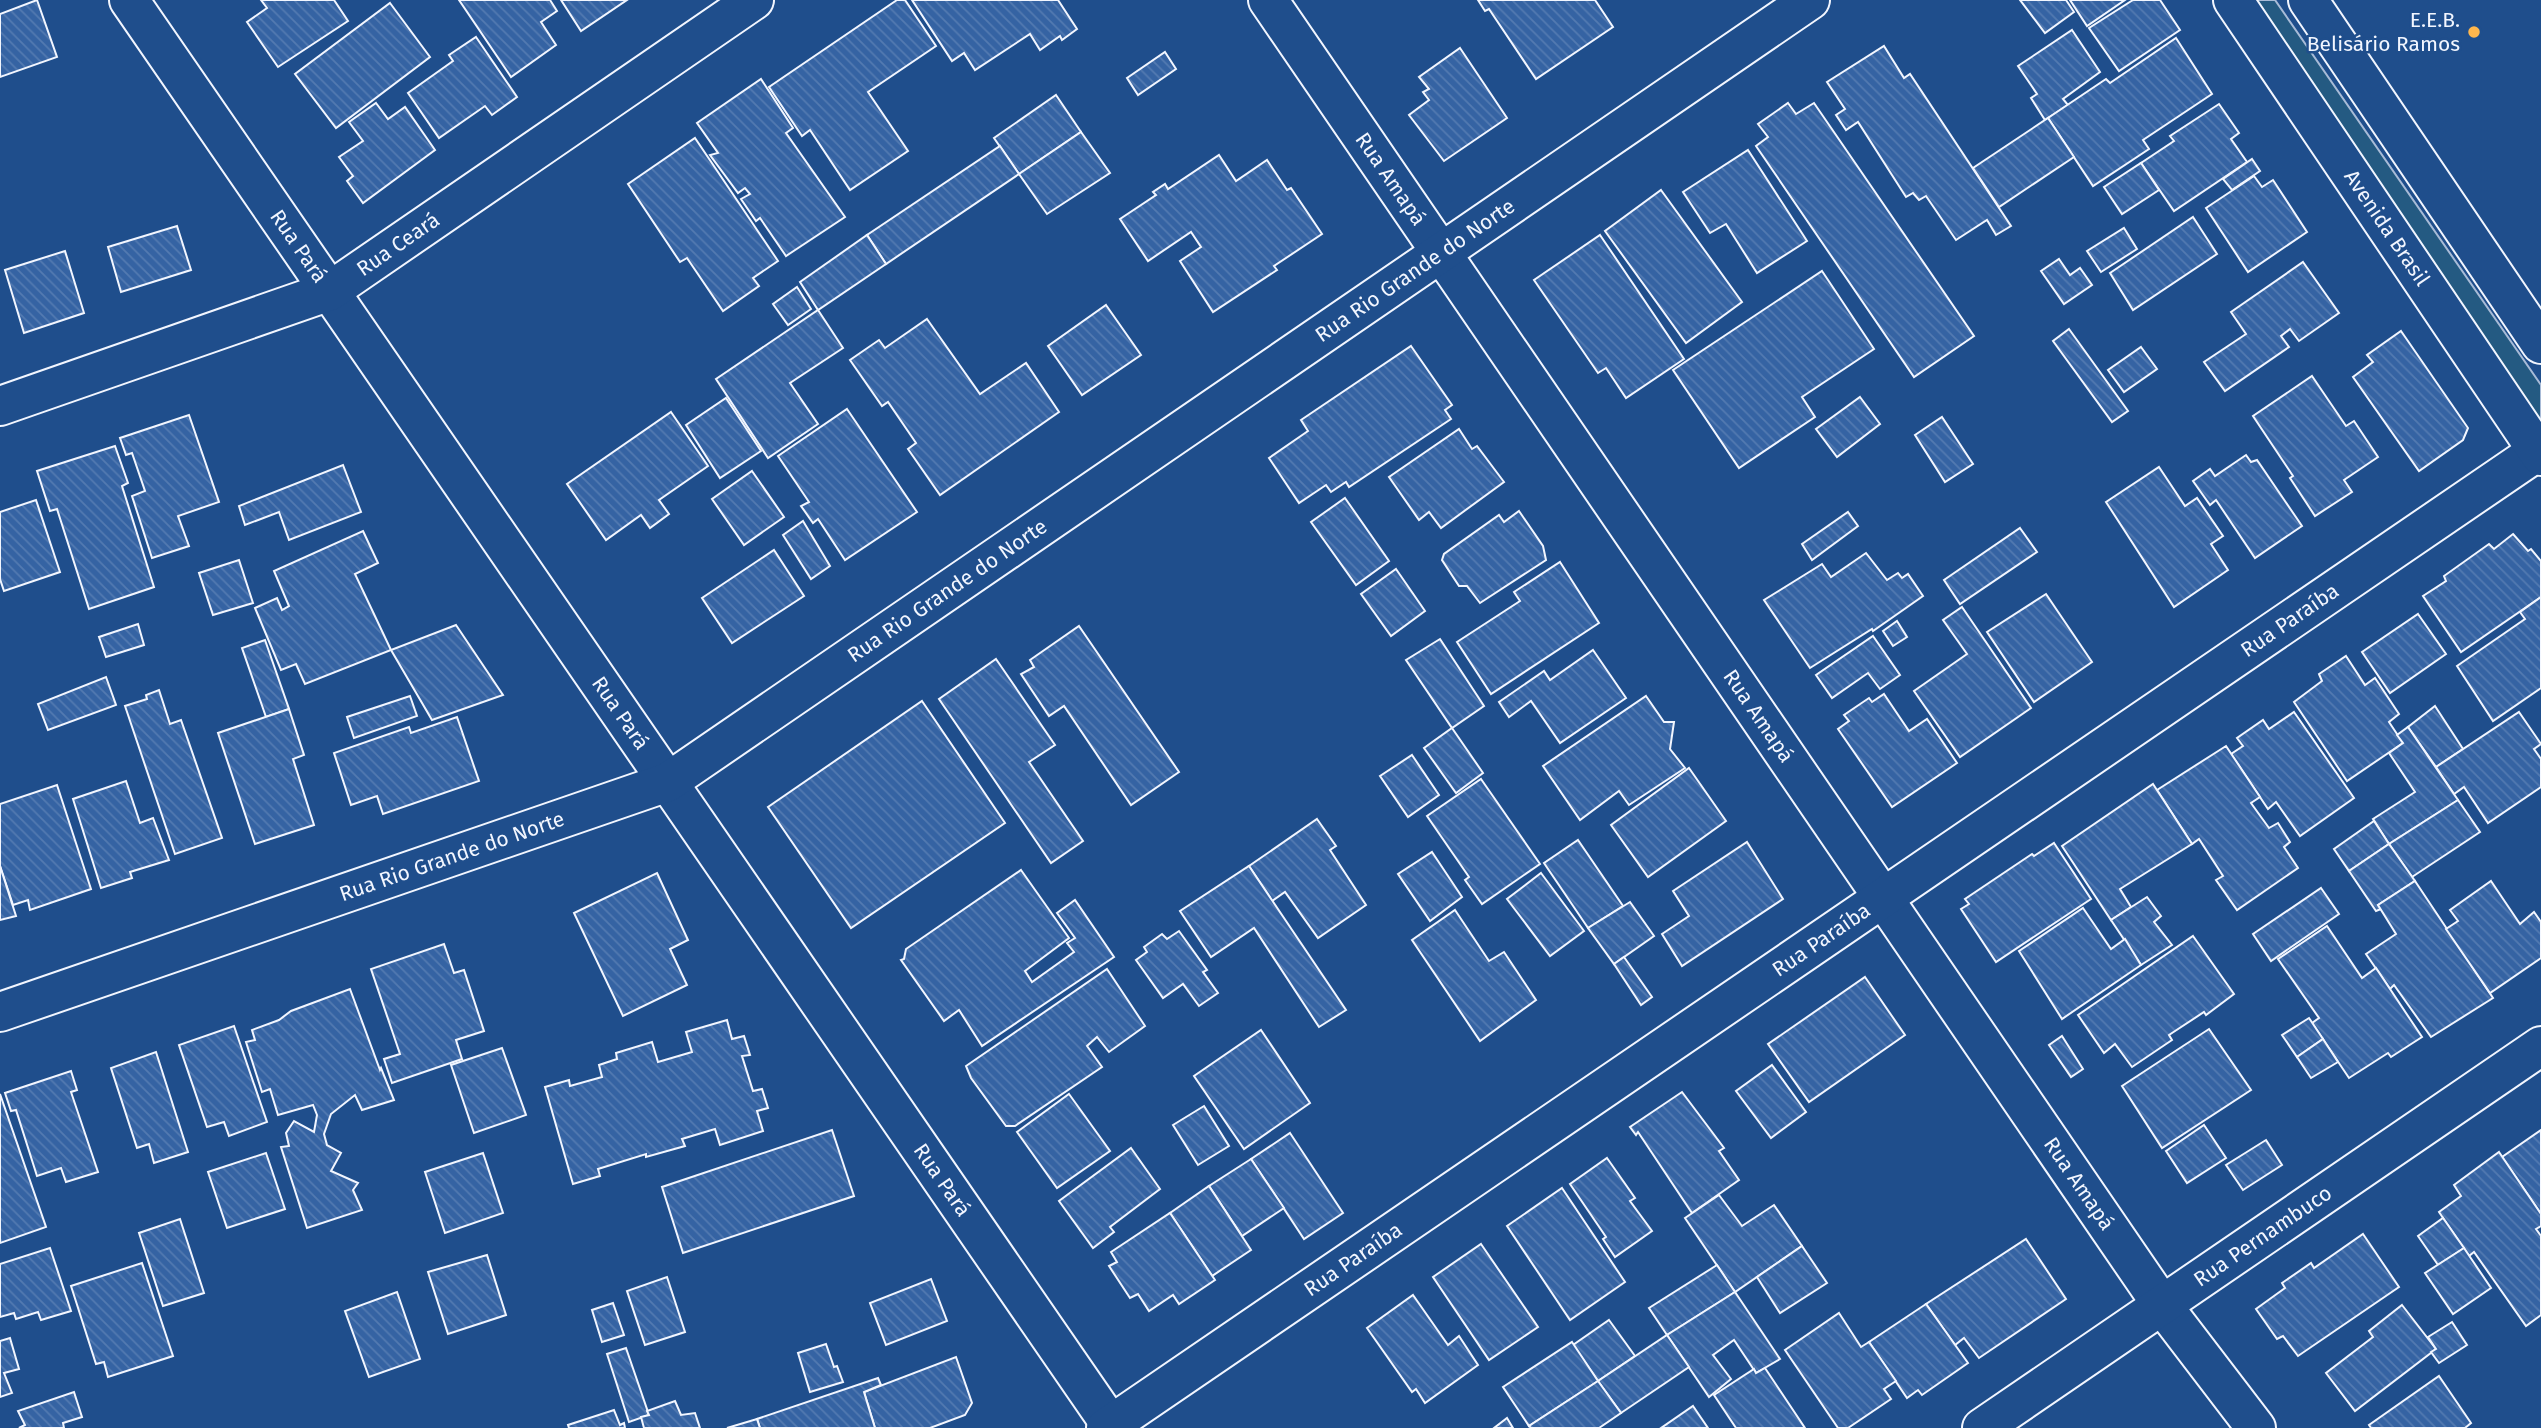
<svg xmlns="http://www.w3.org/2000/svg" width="2541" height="1428" viewBox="0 0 2541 1428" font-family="'Fira Sans',sans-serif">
  <defs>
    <pattern id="building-back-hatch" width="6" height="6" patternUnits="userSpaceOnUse" patternTransform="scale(1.75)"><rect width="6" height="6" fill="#3563a3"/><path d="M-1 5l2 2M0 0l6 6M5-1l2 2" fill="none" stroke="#537ab1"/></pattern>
  </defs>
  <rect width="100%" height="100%" fill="#1f4e8c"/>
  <!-- grass -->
  <polygon fill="#245a82" stroke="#a8bbd7" stroke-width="2" points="2250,0 2275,0 2541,385 2541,422"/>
  <!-- building -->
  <g fill="url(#building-back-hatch)" stroke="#f2f6ff" stroke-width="2">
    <polygon points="37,0 57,57 0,77 0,14"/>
    <polygon points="261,0 334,0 348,21 278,67 247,22 267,8"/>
    <polygon points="459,0 550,0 557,11 541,22 556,45 511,77"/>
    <polygon points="561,0 627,0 581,31"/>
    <polygon points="897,0 905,0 936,46 868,92 908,151 850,190 810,130 802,136 769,87"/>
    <polygon points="912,0 1058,0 1077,29 1062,40 1060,36 1040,50 1030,34 975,70 964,53 952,61"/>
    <polygon points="1478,0 1595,0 1613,27 1536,79 1489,9 1485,11"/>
    <polygon points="2020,0 2066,0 2074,12 2045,33"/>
    <polygon points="2070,0 2125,0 2087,26"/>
    <polygon points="2133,0 2160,0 2180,30 2119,71 2089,28"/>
    <polygon points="390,3 430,57 336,128 295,74"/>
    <polygon points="2072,30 2100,72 2063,99 2068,105 2045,120 2031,98 2037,94 2018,66"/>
    <polygon points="476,37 517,97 492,115 485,106 439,138 408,93 453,61 449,55"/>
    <polygon points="2176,38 2212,94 2143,140 2149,149 2093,186 2048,118 2106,79 2110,83"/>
    <polygon points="1884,46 1904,78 1910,74 2011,226 1996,235 1987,220 1956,240 1926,196 1919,200 1913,193 1906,197 1858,122 1846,130 1836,115 1845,109 1827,82"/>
    <polygon points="1460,48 1507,118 1444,161 1409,115 1429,100 1423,92 1429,89 1419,77"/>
    <polygon points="1165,52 1176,69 1138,95 1127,78"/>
    <polygon points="761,79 793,128 786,133 845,217 786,256 760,218 756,221 741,199 750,194 745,188 738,193 710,155 718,153 697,123"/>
    <polygon points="1056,95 1081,132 1019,174 994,138"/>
    <polygon points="376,103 388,119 405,107 435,150 363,203 347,181 353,176 339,157 363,141 349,122"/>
    <polygon points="1788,103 1796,114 1814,103 1974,336 1914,377 1756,146 1768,137 1758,124"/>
    <polygon points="2219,104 2239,133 2231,139 2247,162 2174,211 2141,163 2174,141 2170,136"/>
    <polygon points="2048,118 2074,157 1999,207 1973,168"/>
    <polygon points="1081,132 1110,173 1047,214 1019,174"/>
    <polygon points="695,138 778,261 753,278 759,286 723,311 687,258 680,262 628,184"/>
    <polygon points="1000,146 1019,174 886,264 867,235"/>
    <polygon points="1748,150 1807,241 1757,273 1726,224 1710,233 1683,192"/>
    <polygon points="1219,155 1236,181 1267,160 1287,190 1291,188 1322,234 1274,266 1277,270 1213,312 1180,261 1201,247 1191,232 1148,261 1120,219 1156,195 1153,192 1165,184 1168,189"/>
    <polygon points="2252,159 2260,171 2232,190 2223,179"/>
    <polygon points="2141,163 2159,190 2122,214 2104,187"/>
    <polygon points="2254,176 2262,187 2273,180 2307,232 2248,272 2206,208"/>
    <polygon points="1661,190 1742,302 1686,343 1605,231"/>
    <polygon points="2193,217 2217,254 2133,310 2110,273"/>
    <polygon points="177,226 191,270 121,292 108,247"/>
    <polygon points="2124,228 2137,249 2101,272 2087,251"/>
    <polygon points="867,235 886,264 818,310 800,282"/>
    <polygon points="1600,235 1684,359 1626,398 1606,368 1598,373 1534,280"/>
    <polygon points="65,251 84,313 24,333 5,270"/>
    <polygon points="2059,259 2070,275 2080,268 2092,285 2064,304 2041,271"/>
    <polygon points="2303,262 2339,313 2299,341 2290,329 2281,336 2289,347 2225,391 2204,362 2246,334 2231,312"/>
    <polygon points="1822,271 1874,349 1802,397 1815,417 1739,468 1673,370"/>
    <polygon points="797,287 811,309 788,325 773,304"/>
    <polygon points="1106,305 1141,355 1082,395 1048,346"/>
    <polygon points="818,310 843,348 790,383 818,424 768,458 716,379"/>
    <polygon points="927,319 980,394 1026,363 1059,412 940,495 908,449 916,443 888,402 882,406 850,360 879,340 885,348"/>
    <polygon points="2069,329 2128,411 2112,422 2053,341"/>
    <polygon points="2401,331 2468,428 2463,440 2419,471 2353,377 2373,362 2367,355"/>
    <polygon points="1411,346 1452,405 1445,410 1451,419 1349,487 1346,482 1331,492 1326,485 1299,503 1269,458 1308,431 1301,420"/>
    <polygon points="2141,347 2157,369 2124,392 2108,370"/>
    <polygon points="2312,376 2346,426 2354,421 2378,457 2344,480 2352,492 2315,516 2290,478 2293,476 2253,416"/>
    <polygon points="1860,397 1880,424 1837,457 1816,429"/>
    <polygon points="726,398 761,451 720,478 686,425"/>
    <polygon points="847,409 917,512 845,560 818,519 813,523 801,506 809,502 778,456"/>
    <polygon points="671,412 708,466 659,500 669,514 650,528 641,515 606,540 567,484"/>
    <polygon points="189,415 219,502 178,516 189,546 152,558 132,496 145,491 132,453 126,455 120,438"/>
    <polygon points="1942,417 1973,464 1945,482 1915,435"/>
    <polygon points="1459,429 1472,449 1477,446 1504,482 1441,528 1429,512 1419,520 1389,477"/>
    <polygon points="115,446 128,483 122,486 154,587 89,609 57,509 50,511 37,471"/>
    <polygon points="2246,455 2251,462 2257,460 2302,526 2255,558 2216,500 2210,505 2193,481 2210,469 2215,476"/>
    <polygon points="343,465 361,512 289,540 279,512 245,525 239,506"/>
    <polygon points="2159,467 2185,506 2197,498 2223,536 2211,544 2228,570 2174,607 2106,502"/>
    <polygon points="752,471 784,517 744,545 712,499"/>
    <polygon points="1345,498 1389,561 1356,585 1311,522"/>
    <polygon points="36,500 60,572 4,591 0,579 0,512"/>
    <polygon points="1519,511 1543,546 1546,560 1480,603 1467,586 1459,586 1442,560 1444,554 1499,515 1504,522"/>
    <polygon points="1848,512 1858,526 1812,560 1802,544"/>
    <polygon points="803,521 830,566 811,579 783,535"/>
    <polygon points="2020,528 2037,552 1960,604 1944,580"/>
    <polygon points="363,531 378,563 355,574 391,650 305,684 296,664 281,670 255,608 277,598 282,610 289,606 274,571"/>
    <polygon points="2513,534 2528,551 2531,549 2541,561 2541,597 2461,652 2423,596 2446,581 2444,576 2489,544 2494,549"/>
    <polygon points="774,550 804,596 732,643 702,598"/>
    <polygon points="1866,553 1887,580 1898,573 1902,578 1908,574 1923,596 1873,631 1872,629 1810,668 1764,600 1822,564 1831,577"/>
    <polygon points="239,560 253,603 213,615 199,573"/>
    <polygon points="1560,562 1599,623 1491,694 1457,642 1520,601 1514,592"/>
    <polygon points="1396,569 1425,611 1391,636 1361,594"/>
    <polygon points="2046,594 2092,662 2034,702 1987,632"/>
    <polygon points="2541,597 2541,688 2493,721 2457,666 2525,619 2520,612"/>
    <polygon points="1962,607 2031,708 1960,757 1914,691 1967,654 1943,620"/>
    <polygon points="2418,614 2446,654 2390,693 2362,652"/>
    <polygon points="1897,621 1907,637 1893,646 1883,631"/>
    <polygon points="138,624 144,645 106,657 99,637"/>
    <polygon points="456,625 503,695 432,720 391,650"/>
    <polygon points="1079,626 1179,772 1131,805 1064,706 1049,716 1021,674 1034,667 1030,660"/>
    <polygon points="1873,636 1900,675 1880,689 1868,673 1832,698 1816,675"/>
    <polygon points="1440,639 1484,706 1452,728 1406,660"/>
    <polygon points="265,640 289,709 266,717 242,648"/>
    <polygon points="1593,650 1626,698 1560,743 1531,701 1509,717 1499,702 1544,671 1550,680"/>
    <polygon points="2346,656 2365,685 2375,678 2399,714 2389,722 2403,743 2347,781 2294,702 2322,681 2319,674"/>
    <polygon points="996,659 1055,745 1029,762 1083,841 1051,863 939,699"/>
    <polygon points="106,677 116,705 48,730 38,704"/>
    <polygon points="159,690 170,724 181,720 222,838 175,854 125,706 147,699 146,695"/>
    <polygon points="1884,694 1909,731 1927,719 1957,763 1892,807 1838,729 1849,721 1844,715 1869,698 1872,702"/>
    <polygon points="410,696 417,716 354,738 347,717"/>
    <polygon points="1646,696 1664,722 1674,722 1670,749 1685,768 1629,805 1619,791 1580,820 1543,766"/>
    <polygon points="922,701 1005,823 851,928 768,807"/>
    <polygon points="2435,706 2463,749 2436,767 2408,727"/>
    <polygon points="289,709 304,755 293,759 314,825 255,844 218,733"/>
    <polygon points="2294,712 2354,798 2300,836 2276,802 2268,809 2231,754 2243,746 2237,738 2263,720 2269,729"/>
    <polygon points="2519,712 2541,744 2534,749 2541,759 2541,787 2488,823 2464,787 2454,794 2436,767"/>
    <polygon points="457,717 479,781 383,814 377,796 351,805 334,753 409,727 411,733"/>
    <polygon points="2408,727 2458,800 2389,844 2373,819 2415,792 2389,753 2403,743 2397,735"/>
    <polygon points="1452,728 1483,773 1456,793 1424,748"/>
    <polygon points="2226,746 2260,797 2251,803 2269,828 2278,823 2290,842 2284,847 2298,868 2237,910 2216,880 2223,876 2199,839 2192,844 2157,790"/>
    <polygon points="1412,755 1439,795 1408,817 1380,776"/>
    <polygon points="1689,768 1726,821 1648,877 1611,825"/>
    <polygon points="1481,779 1540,864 1482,904 1465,880 1469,877 1427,816"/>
    <polygon points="126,781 140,823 153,818 169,860 130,872 132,878 101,888 73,799"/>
    <polygon points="2153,784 2192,844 2120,889 2131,907 2111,920 2062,846"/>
    <polygon points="57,785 91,889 30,910 28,900 13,905 0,866 0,804"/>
    <polygon points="2458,800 2480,832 2412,877 2389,844"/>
    <polygon points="1317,819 1336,846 1330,850 1366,905 1318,938 1285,892 1272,901 1249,866"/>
    <polygon points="2374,821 2389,844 2349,871 2334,849"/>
    <polygon points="1578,840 1623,906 1588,928 1544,863"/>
    <polygon points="1747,842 1783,899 1682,966 1662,934 1689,916 1673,891"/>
    <polygon points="2054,843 2091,899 1996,962 1961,909 1969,904 1965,899 2032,854 2034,856"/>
    <polygon points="2389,844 2415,881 2378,905 2381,909 2376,911 2349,871"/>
    <polygon points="1432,852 1462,897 1430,921 1398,874"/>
    <polygon points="0,866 16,916 0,920"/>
    <polygon points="1249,866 1346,1010 1319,1027 1254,928 1211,957 1180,911"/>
    <polygon points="1021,870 1069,938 1025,971 1032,982 1074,952 1067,943 1075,938 1057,913 1075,900 1114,957 982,1046 959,1010 944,1021 901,960 904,959 906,949"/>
    <polygon points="657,873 688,940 670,949 687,985 623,1016 574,913"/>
    <polygon points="1541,873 1584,931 1550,956 1507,899"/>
    <polygon points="2415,881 2493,998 2431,1037 2394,985 2390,989 2366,954 2396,934 2378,905"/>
    <polygon points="2491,881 2520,924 2534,912 2541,922 2541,958 2490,993 2446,929 2458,921 2450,910"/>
    <polygon points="2321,888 2339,914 2271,961 2253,934"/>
    <polygon points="2147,897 2161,916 2154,922 2172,945 2141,965 2111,920"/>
    <polygon points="1630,902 1654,936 1614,964 1588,928"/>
    <polygon points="2083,908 2111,949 2125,939 2141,965 2062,1019 2019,951"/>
    <polygon points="1455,910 1489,961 1504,952 1536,1000 1480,1041 1412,940"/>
    <polygon points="2327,926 2362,978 2376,968 2422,1037 2391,1057 2388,1053 2349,1078 2312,1023 2319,1018 2278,959"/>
    <polygon points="1179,931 1207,970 1203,972 1218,993 1199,1006 1183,984 1163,998 1136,960 1147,952 1144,947 1162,934 1167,939"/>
    <polygon points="2193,936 2234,994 2206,1015 2204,1012 2169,1035 2172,1040 2132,1067 2115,1044 2104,1053 2078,1015"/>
    <polygon points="444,944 454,973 464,970 484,1031 456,1040 462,1059 392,1083 384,1059 400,1054 371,969"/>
    <polygon points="1624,957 1652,997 1641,1005 1614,964"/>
    <polygon points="1107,969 1145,1026 1109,1052 1097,1037 1087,1046 1102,1067 1015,1126 1006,1126 971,1078 966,1066"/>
    <polygon points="1865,977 1905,1035 1809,1102 1768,1044"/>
    <polygon points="350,989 380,1070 381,1068 394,1100 362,1110 355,1095 331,1114 324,1134 327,1145 341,1153 331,1171 358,1183 353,1190 362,1210 307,1228 281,1147 289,1146 286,1133 294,1121 314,1132 317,1115 313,1105 278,1115 270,1089 262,1092 246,1042 255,1040 252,1030 279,1020 291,1011"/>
    <polygon points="2309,1018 2323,1039 2297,1057 2282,1035"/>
    <polygon points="727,1020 732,1039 744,1036 750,1055 742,1056 753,1091 762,1089 768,1108 757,1111 763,1131 720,1145 715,1129 682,1139 685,1146 646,1157 646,1154 598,1169 600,1176 573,1184 545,1087 569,1080 570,1086 602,1077 599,1065 617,1059 616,1053 652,1042 658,1062 692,1052 686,1032"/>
    <polygon points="234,1026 267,1122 229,1136 224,1122 207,1127 179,1045"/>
    <polygon points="2209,1029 2251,1090 2162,1148 2122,1086"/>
    <polygon points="1261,1030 1310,1103 1244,1149 1194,1076"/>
    <polygon points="2062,1036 2083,1069 2071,1077 2049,1045"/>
    <polygon points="2323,1039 2338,1062 2311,1078 2297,1057"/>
    <polygon points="502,1048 526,1115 474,1133 451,1065"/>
    <polygon points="156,1052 188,1152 154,1163 149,1144 137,1148 111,1068"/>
    <polygon points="1772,1065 1806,1112 1771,1138 1736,1091"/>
    <polygon points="71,1071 77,1090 71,1092 98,1172 66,1182 61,1168 37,1176 16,1110 11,1111 5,1093"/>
    <polygon points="1682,1092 1724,1148 1719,1151 1739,1180 1692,1213 1638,1132 1636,1135 1630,1127"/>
    <polygon points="0,1094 46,1227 0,1243"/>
    <polygon points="1069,1094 1110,1151 1057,1188 1017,1132"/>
    <polygon points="1204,1106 1229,1146 1198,1165 1173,1125"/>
    <polygon points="2204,1125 2226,1158 2187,1183 2166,1151"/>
    <polygon points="832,1130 854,1196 683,1253 662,1187"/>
    <polygon points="2541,1130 2541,1214 2502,1157"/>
    <polygon points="1290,1133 1343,1213 1304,1239 1251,1159"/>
    <polygon points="2266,1140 2282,1165 2243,1190 2226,1165"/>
    <polygon points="1131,1148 1160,1189 1110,1227 1114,1232 1093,1248 1059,1201"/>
    <polygon points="2499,1152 2541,1214 2541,1226 2536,1229 2541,1236 2541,1315 2526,1326 2474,1252 2469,1256 2439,1212 2461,1196 2454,1185"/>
    <polygon points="266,1153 285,1209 227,1228 208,1172"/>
    <polygon points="483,1153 503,1213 445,1233 425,1172"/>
    <polygon points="1607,1158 1635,1198 1630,1201 1652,1231 1615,1257 1603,1239 1606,1237 1570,1184"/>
    <polygon points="1251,1159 1284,1208 1242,1236 1209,1186"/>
    <polygon points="1209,1186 1251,1250 1212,1276 1170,1213"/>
    <polygon points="1562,1188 1625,1282 1570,1320 1507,1226"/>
    <polygon points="1719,1195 1742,1226 1774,1205 1802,1246 1735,1292 1685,1218"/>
    <polygon points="1170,1213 1215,1280 1179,1304 1173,1295 1149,1311 1138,1294 1130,1298 1109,1266 1117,1262 1111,1252"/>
    <polygon points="2443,1218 2464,1248 2438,1265 2418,1236"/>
    <polygon points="180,1219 204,1293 163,1306 139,1233"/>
    <polygon points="2363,1234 2399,1287 2298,1356 2283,1336 2277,1339 2256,1309 2285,1288 2282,1283 2311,1263 2314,1268"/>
    <polygon points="2026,1239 2066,1299 1979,1358 1964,1338 1955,1345 1926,1304"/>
    <polygon points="1481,1244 1538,1327 1489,1360 1433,1277"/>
    <polygon points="1802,1246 1827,1283 1780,1313 1757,1277"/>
    <polygon points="50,1248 71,1311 41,1320 38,1312 16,1319 14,1313 0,1317 0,1264"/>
    <polygon points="2464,1248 2491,1288 2453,1314 2425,1273"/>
    <polygon points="487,1255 506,1315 448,1334 428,1272"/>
    <polygon points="142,1263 173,1356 108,1377 104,1362 96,1364 71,1286"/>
    <polygon points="1717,1265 1735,1292 1667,1335 1649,1308"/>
    <polygon points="667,1277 685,1332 645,1345 627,1291"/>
    <polygon points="931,1279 947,1321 886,1345 870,1303"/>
    <polygon points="397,1292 420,1359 369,1377 345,1311"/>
    <polygon points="1735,1292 1780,1359 1756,1373 1734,1340 1713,1355 1731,1379 1709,1397 1667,1335"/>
    <polygon points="1413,1295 1448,1345 1459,1336 1478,1365 1425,1403 1416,1389 1412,1392 1367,1328"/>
    <polygon points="613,1303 624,1335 602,1342 592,1310"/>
    <polygon points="1926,1304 1968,1363 1922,1395 1918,1390 1907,1398 1869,1342"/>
    <polygon points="2402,1305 2436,1349 2355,1411 2326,1373 2373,1337 2369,1331"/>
    <polygon points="1839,1313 1861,1347 1869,1342 1896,1381 1884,1389 1891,1399 1848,1428 1838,1428 1785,1350"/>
    <polygon points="1609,1320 1635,1356 1598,1381 1573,1345"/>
    <polygon points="2452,1322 2467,1345 2439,1363 2431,1352 2436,1349 2428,1337"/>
    <polygon points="1667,1335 1689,1367 1621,1413 1598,1381"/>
    <polygon points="10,1338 19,1369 4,1373 12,1393 0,1397 0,1341"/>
    <polygon points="1572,1342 1598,1381 1529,1426 1503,1387"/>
    <polygon points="826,1344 834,1367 837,1366 843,1382 810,1392 798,1353"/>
    <polygon points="626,1348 649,1415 629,1422 607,1354"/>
    <polygon points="956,1357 972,1403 965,1415 930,1428 875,1428 864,1392"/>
    <polygon points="1765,1368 1805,1428 1736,1428 1714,1395 1754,1369 1756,1373"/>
    <polygon points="2439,1376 2471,1423 2465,1428 2371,1428 2369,1425"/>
    <polygon points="878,1378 881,1385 864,1392 875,1428 760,1428 757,1419"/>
    <polygon points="1598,1381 1621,1413 1599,1428 1531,1428 1529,1426"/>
    <polygon points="74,1392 82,1417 63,1423 64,1428 19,1428 25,1425 18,1411"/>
    <polygon points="675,1401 681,1415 695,1413 700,1428 644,1428 641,1417 649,1415 647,1411"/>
    <polygon points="1693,1406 1708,1428 1661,1428"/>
    <polygon points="614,1410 620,1425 624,1423 625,1428 569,1428 568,1425"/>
    <polygon points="1507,1418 1513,1428 1494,1428"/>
    <polygon points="757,1419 760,1428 727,1428"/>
  </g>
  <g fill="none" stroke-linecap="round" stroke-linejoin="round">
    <defs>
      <g id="minor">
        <path id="s1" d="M 129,0 L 1113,1428"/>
        <path id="s2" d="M 1268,0 L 2162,1305 L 2256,1428"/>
        <path id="s3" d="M 0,406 L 330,291 L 754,0"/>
        <path id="s4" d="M 1106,1428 L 2538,451"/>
        <path id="s5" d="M 1982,1428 L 2541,1046"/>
      </g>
      <g id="major">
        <path id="s6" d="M 2233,0 L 2541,456"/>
        <polyline points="2308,0 2541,344"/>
        <path id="s7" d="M 0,1012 L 668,782 L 1810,0"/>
      </g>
    </defs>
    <!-- minor casing -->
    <use href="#minor" stroke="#f2f6ff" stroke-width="42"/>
    <!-- major casing -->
    <use href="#major" stroke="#f2f6ff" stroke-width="42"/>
    <!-- minor -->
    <use href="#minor" stroke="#1f4e8c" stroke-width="38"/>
    <!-- major -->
    <use href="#major" stroke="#1f4e8c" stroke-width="38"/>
  </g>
  <!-- markers -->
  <circle fill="#ffb74d" stroke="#1f4e8c" stroke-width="2.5" cx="2474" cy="32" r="7"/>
  <g text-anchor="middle" stroke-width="5" stroke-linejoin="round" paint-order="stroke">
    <!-- poi labels -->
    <g font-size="21" fill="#f2f6ff" stroke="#1f4e8c" text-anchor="end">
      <text x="2460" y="27">E.E.B.<tspan x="2460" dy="24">Belisário Ramos</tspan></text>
    </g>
    <!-- street labels -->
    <g font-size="21" fill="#f2f6ff" stroke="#1f4e8c">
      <text dy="7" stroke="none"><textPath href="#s2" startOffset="217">Rua Amapá</textPath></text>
      <text dy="7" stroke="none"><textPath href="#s6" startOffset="275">Avenida Brasil</textPath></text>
      <text dy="7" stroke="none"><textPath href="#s3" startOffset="432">Rua Ceará</textPath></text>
      <text dy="7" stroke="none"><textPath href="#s1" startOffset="299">Rua Pará</textPath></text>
      <text dy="7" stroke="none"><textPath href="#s7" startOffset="1612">Rua Rio Grande do Norte</textPath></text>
      <text dy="7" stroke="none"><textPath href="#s7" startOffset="1045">Rua Rio Grande do Norte</textPath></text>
      <text dy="7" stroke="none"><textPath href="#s4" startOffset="1433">Rua Paraíba</textPath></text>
      <text dy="7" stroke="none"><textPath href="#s1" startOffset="866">Rua Pará</textPath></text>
      <text dy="7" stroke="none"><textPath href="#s2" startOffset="868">Rua Amapá</textPath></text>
      <text dy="7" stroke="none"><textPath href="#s7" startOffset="478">Rua Rio Grande do Norte</textPath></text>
      <text dy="7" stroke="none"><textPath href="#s4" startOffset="866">Rua Paraíba</textPath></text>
      <text dy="7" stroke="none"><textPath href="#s1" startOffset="1433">Rua Pará</textPath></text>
      <text dy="7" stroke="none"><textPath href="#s2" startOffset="1435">Rua Amapá</textPath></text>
      <text dy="7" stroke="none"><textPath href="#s5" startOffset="340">Rua Pernambuco</textPath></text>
      <text dy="7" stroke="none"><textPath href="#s4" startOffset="299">Rua Paraíba</textPath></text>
    </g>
  </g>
</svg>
